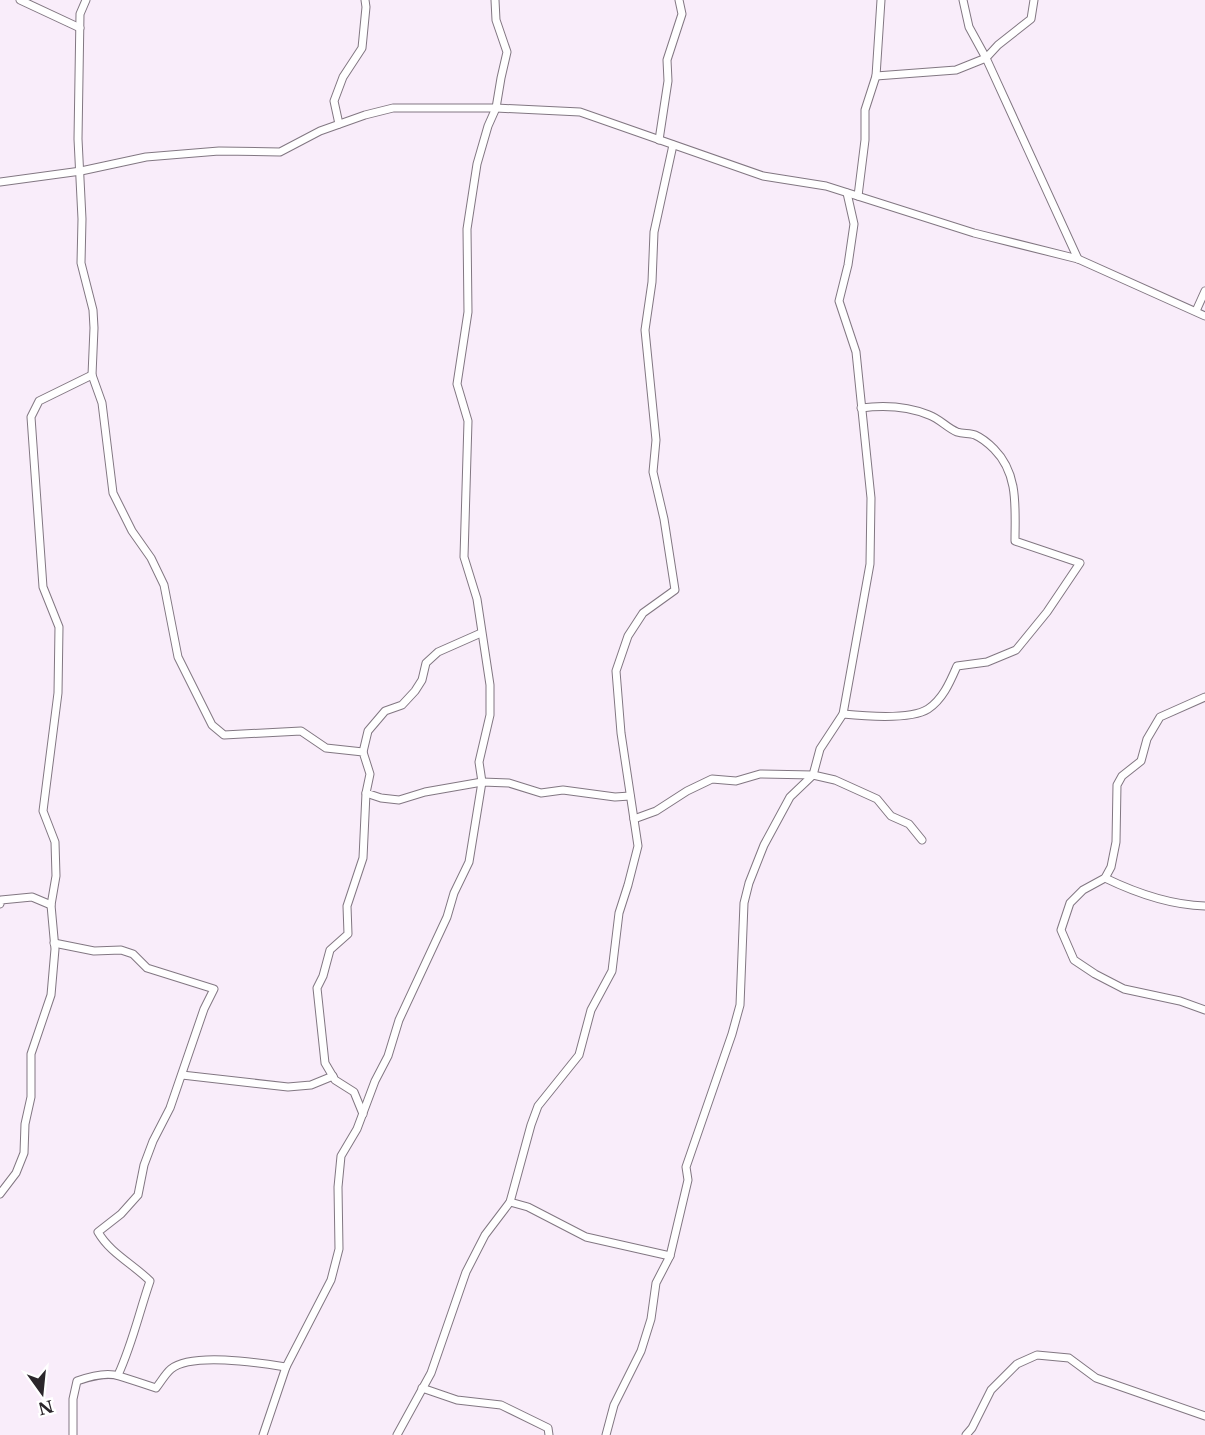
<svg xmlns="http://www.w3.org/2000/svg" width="1205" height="1435" viewBox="0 0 1205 1435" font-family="'Libre Baskerville',serif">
  <rect width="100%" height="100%" fill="#f9edfa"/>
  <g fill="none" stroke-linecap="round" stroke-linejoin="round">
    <defs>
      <g id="street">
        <polyline points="20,0 80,28"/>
        <polyline points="86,0 80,14 78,139 82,219 81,263 93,310 94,328 92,375 102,403 113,493 132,531 151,558 164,585 178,657 212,725 224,735 301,731 326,748 363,752 370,774 366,793 381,798 399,800 425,792 482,782 509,783 541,793 563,790 615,797 630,796"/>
        <polyline points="963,0 969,27 986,58 1078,259"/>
        <polyline points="876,76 956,70 986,58 998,45 1031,19 1034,0"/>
        <polyline points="339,124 334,101 343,77 362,48 366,7 365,0"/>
        <polyline points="659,140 668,81 667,60 682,14 679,0"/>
        <polyline points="0,182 81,171 146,157 219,151 280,152 320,131 365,115 393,108 496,108 580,112 763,176 826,186 974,233 1078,259 1205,316"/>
        <polyline points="858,196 865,140 865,110 876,76 881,0"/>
        <polyline points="1196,311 1205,291"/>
        <polyline points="1205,697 1160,717 1147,739 1141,761 1122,776 1117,785 1116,842 1111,867 1105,878 1083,890 1070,903 1061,930 1074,960 1095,974 1124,989 1180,1001 1205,1010"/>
        <path d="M 843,714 C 863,716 911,720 928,709 C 943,699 950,682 957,666 L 987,662 L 1016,650 L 1047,612 L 1080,563 L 1015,541 C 1015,508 1019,474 994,449 C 989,444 982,438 975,435 C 970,433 963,434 957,432 C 947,428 940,419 929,415 C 907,406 884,405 861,408"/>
        <polyline points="363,752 368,731 385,711 402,705 415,691 422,680 426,663 438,652 481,633"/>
        <polyline points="634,819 656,811 687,791 712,779 736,781 760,774 813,775 835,780 877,799 891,816 909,824 922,840"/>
        <path d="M 1105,878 C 1136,893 1170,905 1205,906"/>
        <polyline points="0,904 1,900 32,897 51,905"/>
        <path d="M 54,943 L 94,951 L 121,950 L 133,954 L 147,968 L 214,989 L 204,1009 L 170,1108 L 153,1141 L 144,1165 L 138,1195 L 121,1214 L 98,1232 C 110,1253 133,1264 150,1281 C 139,1313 132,1345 118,1375"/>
        <polyline points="182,1075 288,1087 311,1085 333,1076"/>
        <polyline points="363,1114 354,1092 335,1080 325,1063 317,988 323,976 330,950 348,934 347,906 363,858 366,793"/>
        <polyline points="0,1194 16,1173 24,1153 25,1124 31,1097 31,1054 51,995 55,949 51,905 56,876 55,842 43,811 58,693 59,627 43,587 31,417 39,401 92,375"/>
        <polyline points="510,1202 528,1207 586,1237 670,1256"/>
        <polyline points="422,1388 457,1400 501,1405 548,1428 549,1435"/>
        <path d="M 73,1435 L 73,1399 L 77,1381 C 88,1377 107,1372 119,1376 C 132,1380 144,1384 156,1388 C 161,1382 165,1374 171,1369 C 192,1352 260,1363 286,1367"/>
        <polyline points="263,1435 286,1367 331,1280 339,1249 338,1187 341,1156 357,1129 375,1081 388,1056 399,1020 447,917 454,893 469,862 482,782 479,762 490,715 490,685 477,599 464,557 468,421 457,384 468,312 467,229 477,164 488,126 496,108 501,78 507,52 496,20 495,0"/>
        <polyline points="397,1435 431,1373 466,1272 485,1235 510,1202 531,1125 538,1106 579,1055 591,1010 612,971 619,913 628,885 638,846 621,733 616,671 628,636 643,613 675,590 664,519 653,472 656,440 645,330 652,282 654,232 673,145"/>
        <polyline points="606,1435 614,1405 641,1351 651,1319 656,1283 670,1256 688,1180 686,1167 732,1034 740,1005 744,903 749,883 764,845 790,797 813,775 820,749 843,714 870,564 871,498 856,352 839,301 848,265 854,224 847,193"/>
        <polyline points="966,1435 972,1428 991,1390 1017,1364 1037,1355 1069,1358 1096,1378 1205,1416"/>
      </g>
    </defs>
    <!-- street casing -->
    <use href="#street" stroke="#827782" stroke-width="9"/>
    <!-- street -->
    <use href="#street" stroke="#fff" stroke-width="7"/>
  </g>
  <!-- north arrow -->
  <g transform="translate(42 1393) rotate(165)" stroke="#ffffff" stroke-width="4.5" paint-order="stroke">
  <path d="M0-4.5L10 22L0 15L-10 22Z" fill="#2b262b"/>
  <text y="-9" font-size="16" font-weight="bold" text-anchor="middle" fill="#2b262b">N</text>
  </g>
</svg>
